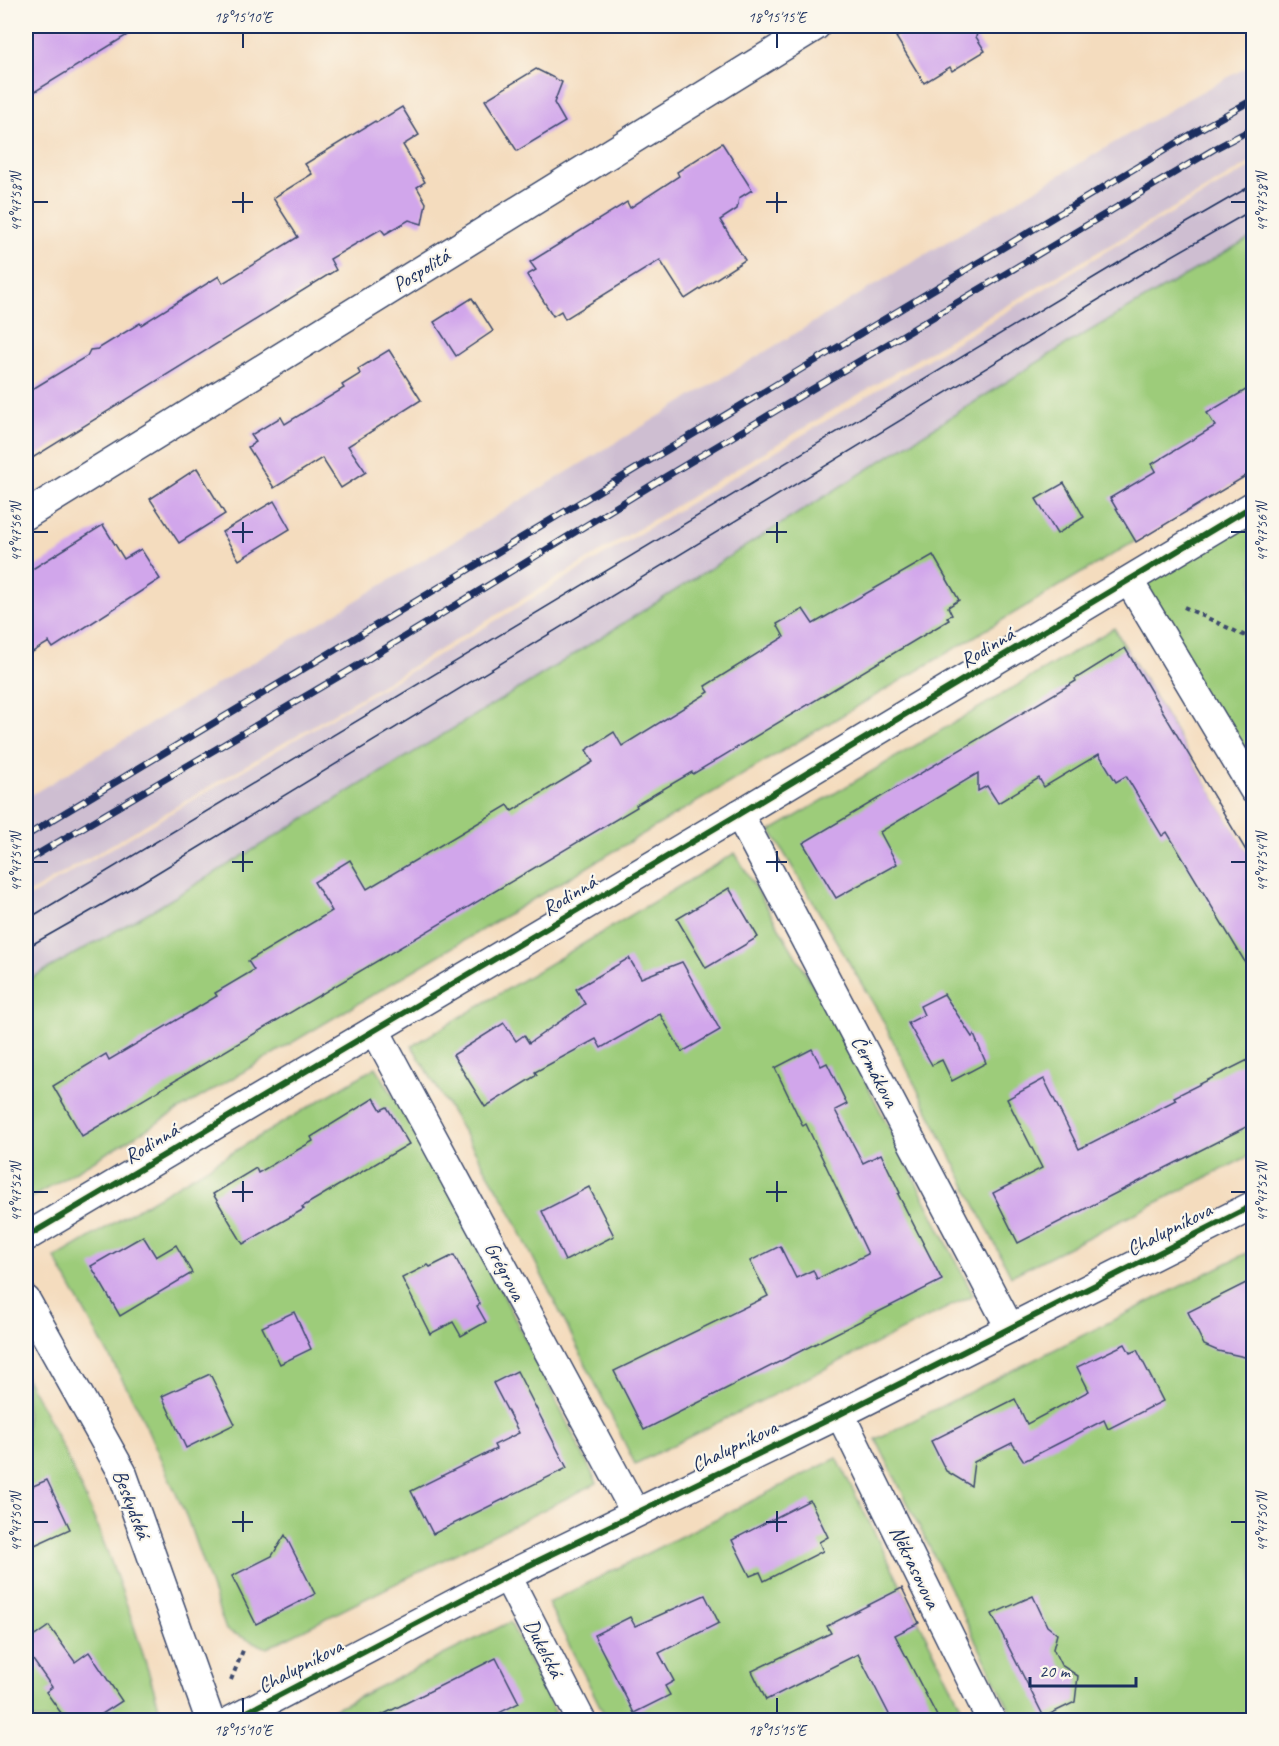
<svg xmlns="http://www.w3.org/2000/svg" width="1279" height="1746" viewBox="0 0 1279 1746" font-family="Caveat,sans-serif">
  <rect width="100%" height="100%" fill="#fbf7ec"/>
  <filter id="ink" filterUnits="userSpaceOnUse"><feTurbulence type="fractalNoise" baseFrequency=".0167" numOctaves="2"/><feDisplacementMap in="SourceGraphic" scale="12" xChannelSelector="R" yChannelSelector="G"/><feConvolveMatrix kernelMatrix="1 2 1 2 8 2 1 2 1" color-interpolation-filters="sRGB"/></filter>
  <filter id="wash" filterUnits="userSpaceOnUse"><feTurbulence type="fractalNoise" baseFrequency=".008" numOctaves="4" result="noise"/><feDisplacementMap in="SourceGraphic" scale="24" xChannelSelector="R" yChannelSelector="G"/><feGaussianBlur stdDeviation="1.35" result="paint"/><feColorMatrix in="noise" values="0 0 0 0 0 0 0 0 0 0 0 0 0 0 0 0 0 1.4 0 .05"/><feComposite in="paint" operator="in"/></filter>
  <g filter="url(#wash)">
    <rect width="100%" height="100%" fill="#f4dcbe"/>
    <!-- industrial -->
    <g fill="#cebed1">
      <polygon points="1253,64 1253,161 950,339 370,692 26,895 26,798 326,619 906,266 1188,99"/>
      <polygon points="1253,166 1253,236 1062,347 530,682 160,906 26,981 26,899 472,635 1125,240"/>
    </g>
    <!-- green -->
    <g fill="#9dcc7a" stroke="#5c7e6c" stroke-width="1.5">
      <polygon points="1253,236 1253,471 26,1201 26,981 160,906 530,682 1062,347"/>
      <polygon points="1253,505 1253,790 1129,581"/>
      <polygon points="1114,628 1253,864 1253,1154 1011,1276 879,1013 771,831"/>
      <polygon points="735,853 841,1033 973,1295 635,1464 505,1201 412,1046"/>
      <polygon points="376,1067 466,1220 597,1483 267,1648 226,1630 187,1518 138,1408 55,1258"/>
      <polygon points="1253,1250 1253,1720 1015,1720 876,1439"/>
      <path d="M 26,1378 C 85,1481 126,1593 159,1707 L 140,1720 L 26,1720 Z"/>
      <polygon points="837,1458 968,1720 607,1720 548,1603"/>
      <polygon points="510,1622 559,1720 312,1720"/>
    </g>
    <g id="blocks">
      <!-- building -->
      <g fill="#d1a6eb">
        <polygon points="26,26 142,26 26,97"/>
        <polygon points="916,26 979,26 976,37 985,51 952,71 950,67 924,83 896,37"/>
        <polygon points="536,69 562,82 554,103 565,122 517,151 485,100"/>
        <polygon points="402,107 419,135 403,145 425,182 417,187 426,203 422,224 409,220 385,234 381,229 330,259 336,270 26,462 26,393 87,356 90,350 98,349 140,323 141,325 219,276 223,283 298,237 273,198 312,174 305,164 375,121 376,123"/>
        <polygon points="722,143 752,190 739,198 737,209 720,220 745,260 685,299 660,260 565,319 561,311 553,316 527,275 536,270 530,262 627,202 630,208 679,176 677,172"/>
        <polygon points="472,298 493,331 456,356 434,322"/>
        <polygon points="389,350 421,400 348,446 366,472 341,488 322,458 274,488 248,447 256,442 251,435 281,417 285,424 344,388 342,385 360,374 358,369"/>
        <polygon points="1254,385 1254,471 1136,542 1110,498 1156,471 1152,464 1215,426 1207,413"/>
        <polygon points="197,468 225,514 179,543 150,499"/>
        <polygon points="1064,483 1084,517 1057,534 1036,499"/>
        <polygon points="274,501 290,529 239,560 222,532"/>
        <polygon points="103,525 124,559 141,549 160,579 53,648 49,642 26,656 26,573"/>
        <polygon points="933,555 959,600 948,607 952,615 947,617 949,620 693,774 692,772 636,805 637,807 82,1136 53,1086 106,1054 109,1060 217,996 215,993 254,970 248,961 332,911 314,882 350,860 367,889 508,805 512,811 593,762 586,750 614,732 622,746 709,692 705,686 784,637 777,624 803,609 813,624"/>
        <polygon points="1125,648 1254,864 1254,977 1167,832 1162,836 1126,776 1116,782 1099,754 1044,787 1039,778 998,803 987,786 978,791 978,773 880,832 897,864 836,898 803,843 1076,681 1075,679"/>
        <polygon points="729,888 758,937 706,968 677,919"/>
        <polygon points="629,958 641,978 682,962 720,1030 682,1052 660,1014 601,1048 596,1039 535,1072 537,1075 485,1107 453,1055 504,1023 516,1041 524,1035 529,1043 585,1004 576,989"/>
        <polygon points="944,994 972,1037 974,1035 986,1063 952,1081 942,1060 932,1065 908,1023 924,1015 920,1006"/>
        <polygon points="812,1049 821,1066 827,1063 847,1104 835,1110 863,1163 881,1154 900,1193 898,1194 942,1280 644,1430 614,1371 768,1296 750,1261 780,1246 796,1278 813,1270 817,1279 868,1254 806,1124 803,1126 775,1068"/>
        <polygon points="1254,1057 1254,1123 1018,1243 993,1193 1042,1168 1007,1099 1044,1079 1079,1149 1176,1100 1174,1097"/>
        <polygon points="374,1098 381,1110 387,1107 409,1144 302,1207 304,1209 243,1244 213,1194 256,1168 258,1173 313,1141 311,1137"/>
        <polygon points="589,1187 614,1236 565,1261 542,1211"/>
        <polygon points="143,1236 156,1257 176,1245 192,1273 120,1316 91,1266"/>
        <polygon points="454,1255 480,1304 477,1306 486,1322 461,1336 453,1322 430,1334 402,1278 428,1265 430,1267"/>
        <polygon points="1254,1279 1254,1359 1218,1351 1204,1345 1188,1312"/>
        <polygon points="294,1312 311,1349 280,1364 262,1327"/>
        <polygon points="1125,1344 1130,1353 1137,1350 1163,1401 1108,1429 1104,1420 1024,1461 1012,1443 974,1462 971,1486 946,1471 931,1441 1015,1399 1027,1424 1089,1391 1077,1367"/>
        <polygon points="517,1371 567,1468 433,1534 411,1491 496,1449 494,1445 519,1433 493,1383"/>
        <polygon points="210,1374 235,1424 186,1448 162,1396"/>
        <polygon points="47,1480 70,1529 26,1549 26,1489"/>
        <polygon points="810,1500 828,1537 819,1542 823,1551 764,1581 760,1572 750,1576 732,1540"/>
        <polygon points="285,1535 315,1594 256,1624 232,1576 272,1556"/>
        <polygon points="902,1588 919,1623 895,1635 939,1720 892,1720 858,1654 766,1700 752,1671 831,1633 827,1626"/>
        <polygon points="705,1595 719,1623 659,1653 674,1681 665,1686 670,1695 634,1713 594,1635 630,1617 635,1626"/>
        <polygon points="1033,1596 1047,1626 1057,1634 1053,1649 1061,1665 1078,1676 1075,1702 1044,1717 992,1614"/>
        <polygon points="49,1626 75,1662 89,1652 122,1701 93,1720 66,1720 46,1692 52,1687 26,1650 26,1642"/>
        <polygon points="496,1658 519,1703 485,1720 372,1720"/>
      </g>
    </g>
  </g>
  <g filter="url(#ink)">
    <use href="#blocks" fill-opacity="0" stroke="#3c496c" stroke-width="1.5"/>
    <g fill="none" stroke-linecap="round" stroke-linejoin="round">
      <defs>
        <g id="street">
          <polyline points="26,515 816,26"/>
          <polyline points="1129,581 1254,790"/>
          <polyline points="739,814 1010,1328"/>
          <polyline points="375,1030 635,1512"/>
          <polyline points="26,1237 739,814 1254,505"/>
          <polyline points="26,1300 122,1472 210,1720"/>
          <polyline points="840,1414 991,1720"/>
          <polyline points="507,1576 581,1720"/>
          <polyline points="232,1720 507,1576 840,1414 1254,1205"/>
        </g>
      </defs>
      <!-- street casing -->
      <use href="#street" stroke="#3c496c" stroke-width="31"/>
      <!-- path -->
      <g stroke="#3c496c" stroke-width="4" stroke-dasharray="4.5 4.5" stroke-linecap="butt">
        <polyline points="1184,607 1254,640"/>
        <polyline points="231,1680 244,1648"/>
      </g>
      <!-- street -->
      <use href="#street" stroke="#fff" stroke-width="28"/>
      <!-- tram -->
      <g stroke="#1b2f5e" stroke-width="1.5">
        <polyline points="26,920 1133,254 1254,184"/>
        <polyline points="26,948 142,882 1144,272 1254,209"/>
      </g>
      <defs>
        <g id="rail">
          <polyline points="26,836 1195,132 1254,99"/>
          <polyline points="26,861 355,667 660,480 1216,148 1254,128"/>
        </g>
      </defs>
      <!-- rail casing -->
      <use href="#rail" stroke="#1b2f5e" stroke-width="7"/>
      <!-- rail -->
      <use href="#rail" stroke="#fbf7ec" stroke-width="4.5" stroke-dasharray="14" stroke-linecap="butt"/>
      <defs>
        <g id="cycleway">
          <polyline points="26,1237 739,814 1254,505"/>
          <polyline points="232,1720 507,1576 840,1414 1254,1205"/>
        </g>
      </defs>
      <!-- cycleway casing -->
      <use href="#cycleway" stroke="#fbf7ec" stroke-width="10"/>
      <!-- cycleway -->
      <use href="#cycleway" stroke="#1b5e20" stroke-width="6"/>
    </g>
  </g>
  <!-- ticks -->
  <path fill="none" stroke="#1b2f5e" stroke-width="2" d="M 243,33 L 243,48M 777,33 L 777,48M 243,192 L 243,213M 777,192 L 777,213M 33,202 L 48,202M 232,202 L 253,202M 766,202 L 787,202M 1231,202 L 1246,202M 243,522 L 243,543M 777,522 L 777,543M 33,532 L 48,532M 232,532 L 253,532M 766,532 L 787,532M 1231,532 L 1246,532M 243,851 L 243,872M 777,851 L 777,872M 33,862 L 48,862M 232,862 L 253,862M 766,862 L 787,862M 1231,862 L 1246,862M 243,1181 L 243,1202M 777,1181 L 777,1202M 33,1192 L 48,1192M 232,1192 L 253,1192M 766,1192 L 787,1192M 1231,1192 L 1246,1192M 243,1511 L 243,1532M 777,1511 L 777,1532M 33,1522 L 48,1522M 232,1522 L 253,1522M 766,1522 L 787,1522M 1231,1522 L 1246,1522M 243,1698 L 243,1713M 777,1698 L 777,1713"/>
  <g text-anchor="middle" stroke-width="4.5" stroke-linejoin="round" paint-order="stroke">
    <!-- street labels -->
    <g font-size="21" fill="#1b2f5e" stroke="#fbf7ec">
      <text transform="translate(421 270) rotate(-32)" y="7">Pospolitá</text>
      <text transform="translate(987 647) rotate(-31)" y="7">Rodinná</text>
      <text transform="translate(569 895) rotate(-31)" y="7">Rodinná</text>
      <text transform="translate(875 1071) rotate(62)" y="7">Čermákova</text>
      <text transform="translate(151 1143) rotate(-31)" y="7">Rodinná</text>
      <text transform="translate(1169 1229) rotate(-27)" y="7">Chalupníkova</text>
      <text transform="translate(505 1271) rotate(62)" y="7">Grégrova</text>
      <text transform="translate(734 1446) rotate(-26)" y="7">Chalupníkova</text>
      <text transform="translate(132 1504) rotate(69)" y="7">Beskydská</text>
      <text transform="translate(915 1567) rotate(64)" y="7">Někrasovova</text>
      <text transform="translate(544 1648) rotate(63)" y="7">Dukelská</text>
      <text transform="translate(300 1666) rotate(-28)" y="7">Chalupníkova</text>
    </g>
  </g>
  <!-- margin -->
  <rect width="1279" height="1746" fill="none" stroke="#fbf7ec" stroke-width="66"/>
  <!-- scale -->
  <path d="M1030 1677v9h106v-9" fill="none" stroke="#1b2f5e" stroke-width="3"/>
  <text x="1039" y="1677" font-size="18" fill="#1b2f5e" stroke="#fbf7ec" stroke-width="4.5" paint-order="stroke">20 m</text>
  <rect x="33" y="33" width="1213" height="1680" fill="none" stroke="#1b2f5e" stroke-width="2"/>
  <g font-size="15" text-anchor="middle" fill="#1b2f5e">
    <text x="243" y="22">18°15'10"E</text>
    <text x="777" y="22">18°15'15"E</text>
    <text transform="translate(16 202) rotate(-90)" y="5">49°47'58"N</text>
    <text transform="translate(1262 202) rotate(-90)" y="5">49°47'58"N</text>
    <text transform="translate(16 532) rotate(-90)" y="5">49°47'56"N</text>
    <text transform="translate(1262 532) rotate(-90)" y="5">49°47'56"N</text>
    <text transform="translate(16 862) rotate(-90)" y="5">49°47'54"N</text>
    <text transform="translate(1262 862) rotate(-90)" y="5">49°47'54"N</text>
    <text transform="translate(16 1192) rotate(-90)" y="5">49°47'52"N</text>
    <text transform="translate(1262 1192) rotate(-90)" y="5">49°47'52"N</text>
    <text transform="translate(16 1522) rotate(-90)" y="5">49°47'50"N</text>
    <text transform="translate(1262 1522) rotate(-90)" y="5">49°47'50"N</text>
    <text x="243" y="1735">18°15'10"E</text>
    <text x="777" y="1735">18°15'15"E</text>
  </g>
</svg>
